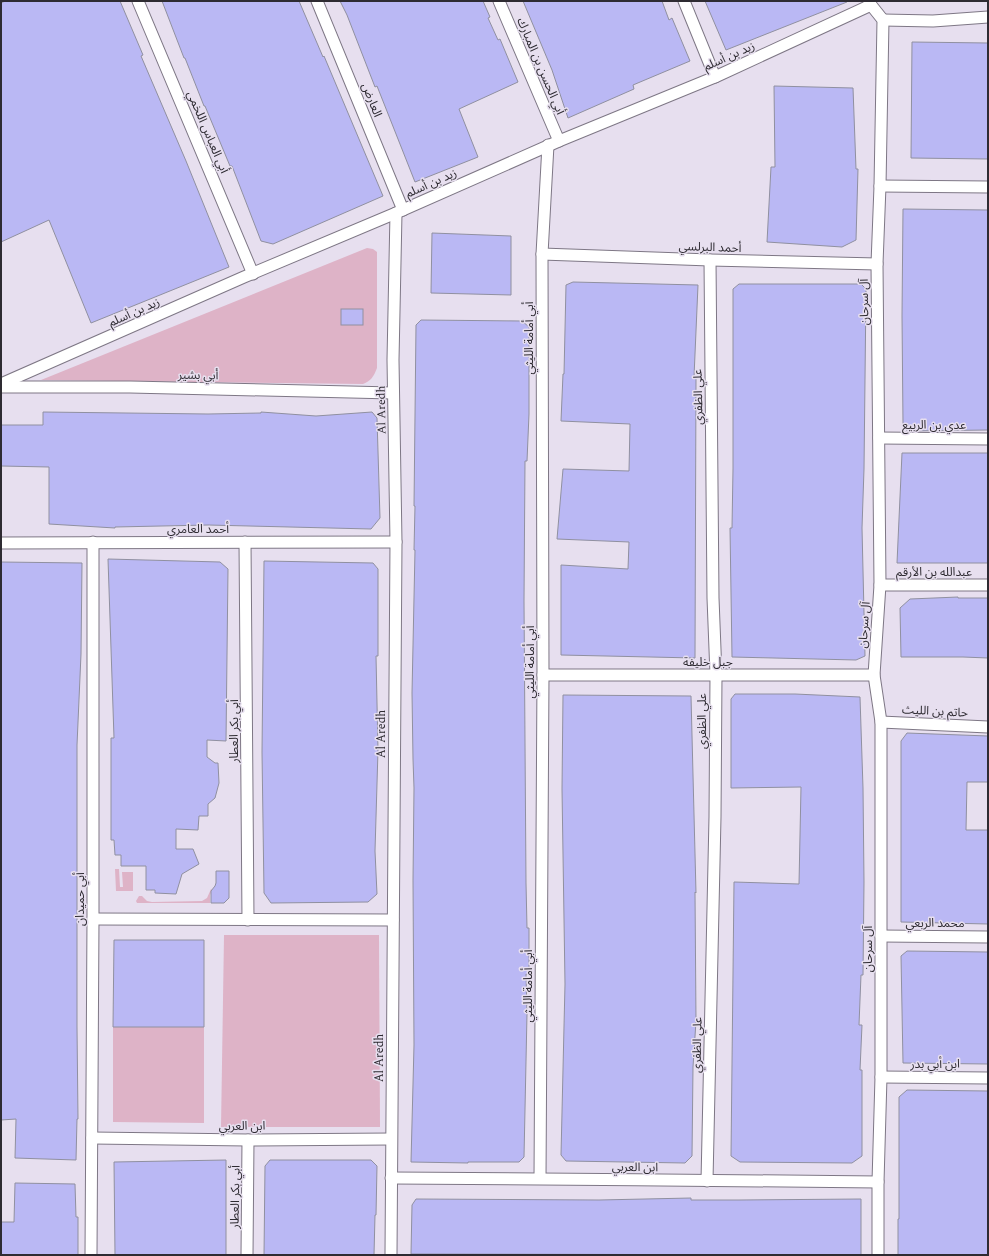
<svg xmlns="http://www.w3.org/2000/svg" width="989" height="1256" viewBox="0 0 989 1256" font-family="Spectral,'Noto Sans Arabic',serif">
  <rect width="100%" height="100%" fill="#e7dfef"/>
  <!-- green -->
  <g fill="#deb3c7">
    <path d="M 367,248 L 373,249 L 377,252 L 377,368 C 374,376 371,381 363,384 L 41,380 Z"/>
    <polygon points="115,869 119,869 120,887 123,887 122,872 133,872 133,891 116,891"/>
    <polygon points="211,889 212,890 210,895 210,903 137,903 136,901 139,896 142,896 147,901 152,902 202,901 207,898"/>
    <polygon points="224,935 379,935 380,1127 221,1127"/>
    <polygon points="113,1027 204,1027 204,1123 113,1122"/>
  </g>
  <!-- building -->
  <g fill="#bab8f4" stroke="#9090a0">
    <polygon points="5,1 120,1 143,55 141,56 186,161 229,267 91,323 49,220 1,242 1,3"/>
    <polygon points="162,1 299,1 323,57 324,56 383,196 273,244 261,241 232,166 230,166 205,106 204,106 185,58 184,58"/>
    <polygon points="340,1 483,1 490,17 488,18 498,40 500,39 518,82 459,109 478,157 415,182 377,86 375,87 347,15"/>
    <polygon points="523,1 662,1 669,20 672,18 690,61 633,85 634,89 568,118 552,70"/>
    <polygon points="705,1 847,1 847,2 726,50"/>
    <polygon points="912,42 988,43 988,159 911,158"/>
    <polygon points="774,86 853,88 856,169 858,169 856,240 842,247 767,242 771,167 775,167"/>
    <polygon points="903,209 988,210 988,430 907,431 903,424 902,316"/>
    <polygon points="432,233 511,236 511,295 431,293"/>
    <polygon points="573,282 698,285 694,377 696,378 695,658 561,655 561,565 628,569 629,542 557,539 563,469 629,471 630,424 561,421 563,374 564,374 566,285"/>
    <polygon points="739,284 861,284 866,289 864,469 862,528 865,656 856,660 732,657 730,528 732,528 733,469 733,289"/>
    <rect x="341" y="309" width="22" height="16"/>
    <polygon points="421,320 522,321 529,327 529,414 527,461 525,461 524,601 526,883 527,928 529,928 529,975 526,974 527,1014 524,1157 519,1162 468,1162 468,1163 411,1162 414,1045 413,880 414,788 413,759 412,693 415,550 414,550 415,506 414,506 416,325"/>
    <polygon points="43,412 208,414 261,413 261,412 316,416 372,412 377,418 380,518 371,529 208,525 115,527 115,528 49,524 49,467 1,466 1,425 43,425"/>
    <polygon points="902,453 988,453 988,563 897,563"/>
    <polygon points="108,559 220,562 228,569 226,741 207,740 207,757 215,763 218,763 219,783 215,798 208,804 208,816 199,816 198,830 176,829 176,849 193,849 199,864 182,874 176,894 155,893 155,890 146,890 146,866 121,866 121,855 115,855 114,840 111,840 111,738 114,738"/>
    <polygon points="264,561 373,563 378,569 378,656 376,656 378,750 375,851 377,894 368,902 271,903 264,893 262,752"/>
    <polygon points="1,562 82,563 81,654 77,745 77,1027 78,1119 77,1119 76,1160 15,1158 16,1119 1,1120"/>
    <polygon points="958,597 958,598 988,598 988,658 963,657 901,657 900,608 910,599"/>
    <polygon points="735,694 795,694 860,697 863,788 864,882 863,975 861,975 859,1025 862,1025 860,1070 862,1070 862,1156 852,1163 740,1162 731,1156 734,882 799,884 801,787 731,788 731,699"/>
    <polygon points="563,695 691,696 696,893 695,892 696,1021 693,1067 692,1156 685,1163 566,1161 561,1155 565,984 562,789"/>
    <polygon points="907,733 988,736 988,782 967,782 966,830 988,830 988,924 901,922 901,741"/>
    <polygon points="216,871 229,871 229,898 224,903 211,903 211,891 215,886 216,883"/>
    <polygon points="114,940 204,940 204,1027 113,1027"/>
    <polygon points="907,951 988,952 988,1064 903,1063 901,956"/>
    <polygon points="907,1090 988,1091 988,1255 898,1255 898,1219 899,1219 899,1097"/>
    <polygon points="226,1160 226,1255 115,1255 114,1162"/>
    <polygon points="270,1160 371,1160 377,1166 376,1215 375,1215 374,1255 264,1255 265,1166"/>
    <polygon points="15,1183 75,1184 76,1217 78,1217 78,1255 1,1255 1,1222 14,1222"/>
    <polygon points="691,1198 691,1200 739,1200 861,1199 861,1255 411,1254 412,1205 416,1199 599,1200"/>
  </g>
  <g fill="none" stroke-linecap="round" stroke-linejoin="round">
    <defs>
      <g id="minor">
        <polyline points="138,1 253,274"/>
        <polyline points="317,1 403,210"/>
        <polyline points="499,1 559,141"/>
        <polyline points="684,1 715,77"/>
        <polyline points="869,1 871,5 883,20 880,186 877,264 880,585 874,675 881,722 881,1077 878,1182 878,1255"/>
        <polyline points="883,20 933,21 988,17"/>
        <polyline points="880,186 988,187"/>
        <polyline points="542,254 710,260 877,264"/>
        <polyline points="1,384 244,277 396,213 559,141 715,77 871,5"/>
        <polyline points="1,387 130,387 393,393"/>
        <polyline points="879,438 988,439"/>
        <polyline points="245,542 248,920"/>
        <polyline points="1,543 396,542"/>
        <polyline points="880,585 988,585"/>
        <polyline points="543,675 874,675"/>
        <polyline points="881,722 988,727"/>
        <polyline points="93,919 393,920"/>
        <polyline points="881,936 988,937"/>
        <polyline points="881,1077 988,1078"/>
        <polyline points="92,1138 248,1140 391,1139"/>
        <path d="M 391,1178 C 553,1178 716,1181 878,1182"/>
        <polyline points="540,1178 543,675 542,254 548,145"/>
        <polyline points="707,1181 715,817 716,675 713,598 710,260"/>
        <polyline points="91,1255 93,919 93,542"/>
        <polyline points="247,1255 248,1140"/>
        <polyline points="391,1255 396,542 393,360 396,213"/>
      </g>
    </defs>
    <!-- minor casing -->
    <use href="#minor" stroke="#7e7785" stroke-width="13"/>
    <!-- minor -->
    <use href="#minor" stroke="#fff" stroke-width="11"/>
  </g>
  <g text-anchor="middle" stroke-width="3" stroke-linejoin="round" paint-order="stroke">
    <!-- street labels -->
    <g font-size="12" fill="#2e2b32" stroke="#e7dfef">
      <text transform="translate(729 56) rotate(-24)" y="4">زيد بن أسلم</text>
      <text transform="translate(541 66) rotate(67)" y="4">أبي الحسن بن المبارك</text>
      <text transform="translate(372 100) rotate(68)" y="4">العارض</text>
      <text transform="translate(208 132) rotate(67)" y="4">أبي العباس اللخمي</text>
      <text transform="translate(431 183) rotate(-24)" y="4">زيد بن أسلم</text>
      <text transform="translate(710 247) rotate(2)" y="4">أحمد البرلسي</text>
      <text transform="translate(864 302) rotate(-91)" y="4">آل سرحان</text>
      <text transform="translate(134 312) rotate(-24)" y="4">زيد بن أسلم</text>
      <text transform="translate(529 338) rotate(-90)" y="4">أبي أمامة الليثي</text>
      <text transform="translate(198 375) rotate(1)" y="4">أبي بشير</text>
      <text transform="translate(698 397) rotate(-91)" y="4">علي الظفري</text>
      <text transform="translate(381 410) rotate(-91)" y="4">Al Aredh</text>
      <text x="934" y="429">عدي بن الربيع</text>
      <text x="198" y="533">أحمد العامري</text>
      <text x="934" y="576">عبدالله بن الأرقم</text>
      <text transform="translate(864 625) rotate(-86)" y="4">آل سرحان</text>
      <text transform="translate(530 662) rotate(-90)" y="4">أبي أمامة الليثي</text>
      <text x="708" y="666">جبل خليفة</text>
      <text transform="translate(935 711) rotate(3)" y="4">حاتم بن الليث</text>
      <text transform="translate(702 721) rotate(-90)" y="4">علي الظفري</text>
      <text transform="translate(234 731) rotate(-90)" y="4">أبي بكر العطار</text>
      <text transform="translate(381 734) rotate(-90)" y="4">Al Aredh</text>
      <text transform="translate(80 899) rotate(-90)" y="4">أبي حميدان</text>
      <text x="935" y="927">محمد الربعي</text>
      <text transform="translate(868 949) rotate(-90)" y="4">آل سرحان</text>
      <text transform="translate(528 986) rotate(-90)" y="4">أبي أمامة الليثي</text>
      <text transform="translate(697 1045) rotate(-89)" y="4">علي الظفري</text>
      <text transform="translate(379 1058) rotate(-90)" y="4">Al Aredh</text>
      <text x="935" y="1068">ابن أبي بدر</text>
      <text x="242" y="1130">ابن العربي</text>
      <text transform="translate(635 1167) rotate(1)" y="4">ابن العربي</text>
      <text transform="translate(235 1197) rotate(-89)" y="4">أبي بكر العطار</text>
    </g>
  </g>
  <!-- border -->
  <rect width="989" height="1256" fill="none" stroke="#2e2b32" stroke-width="4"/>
</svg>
